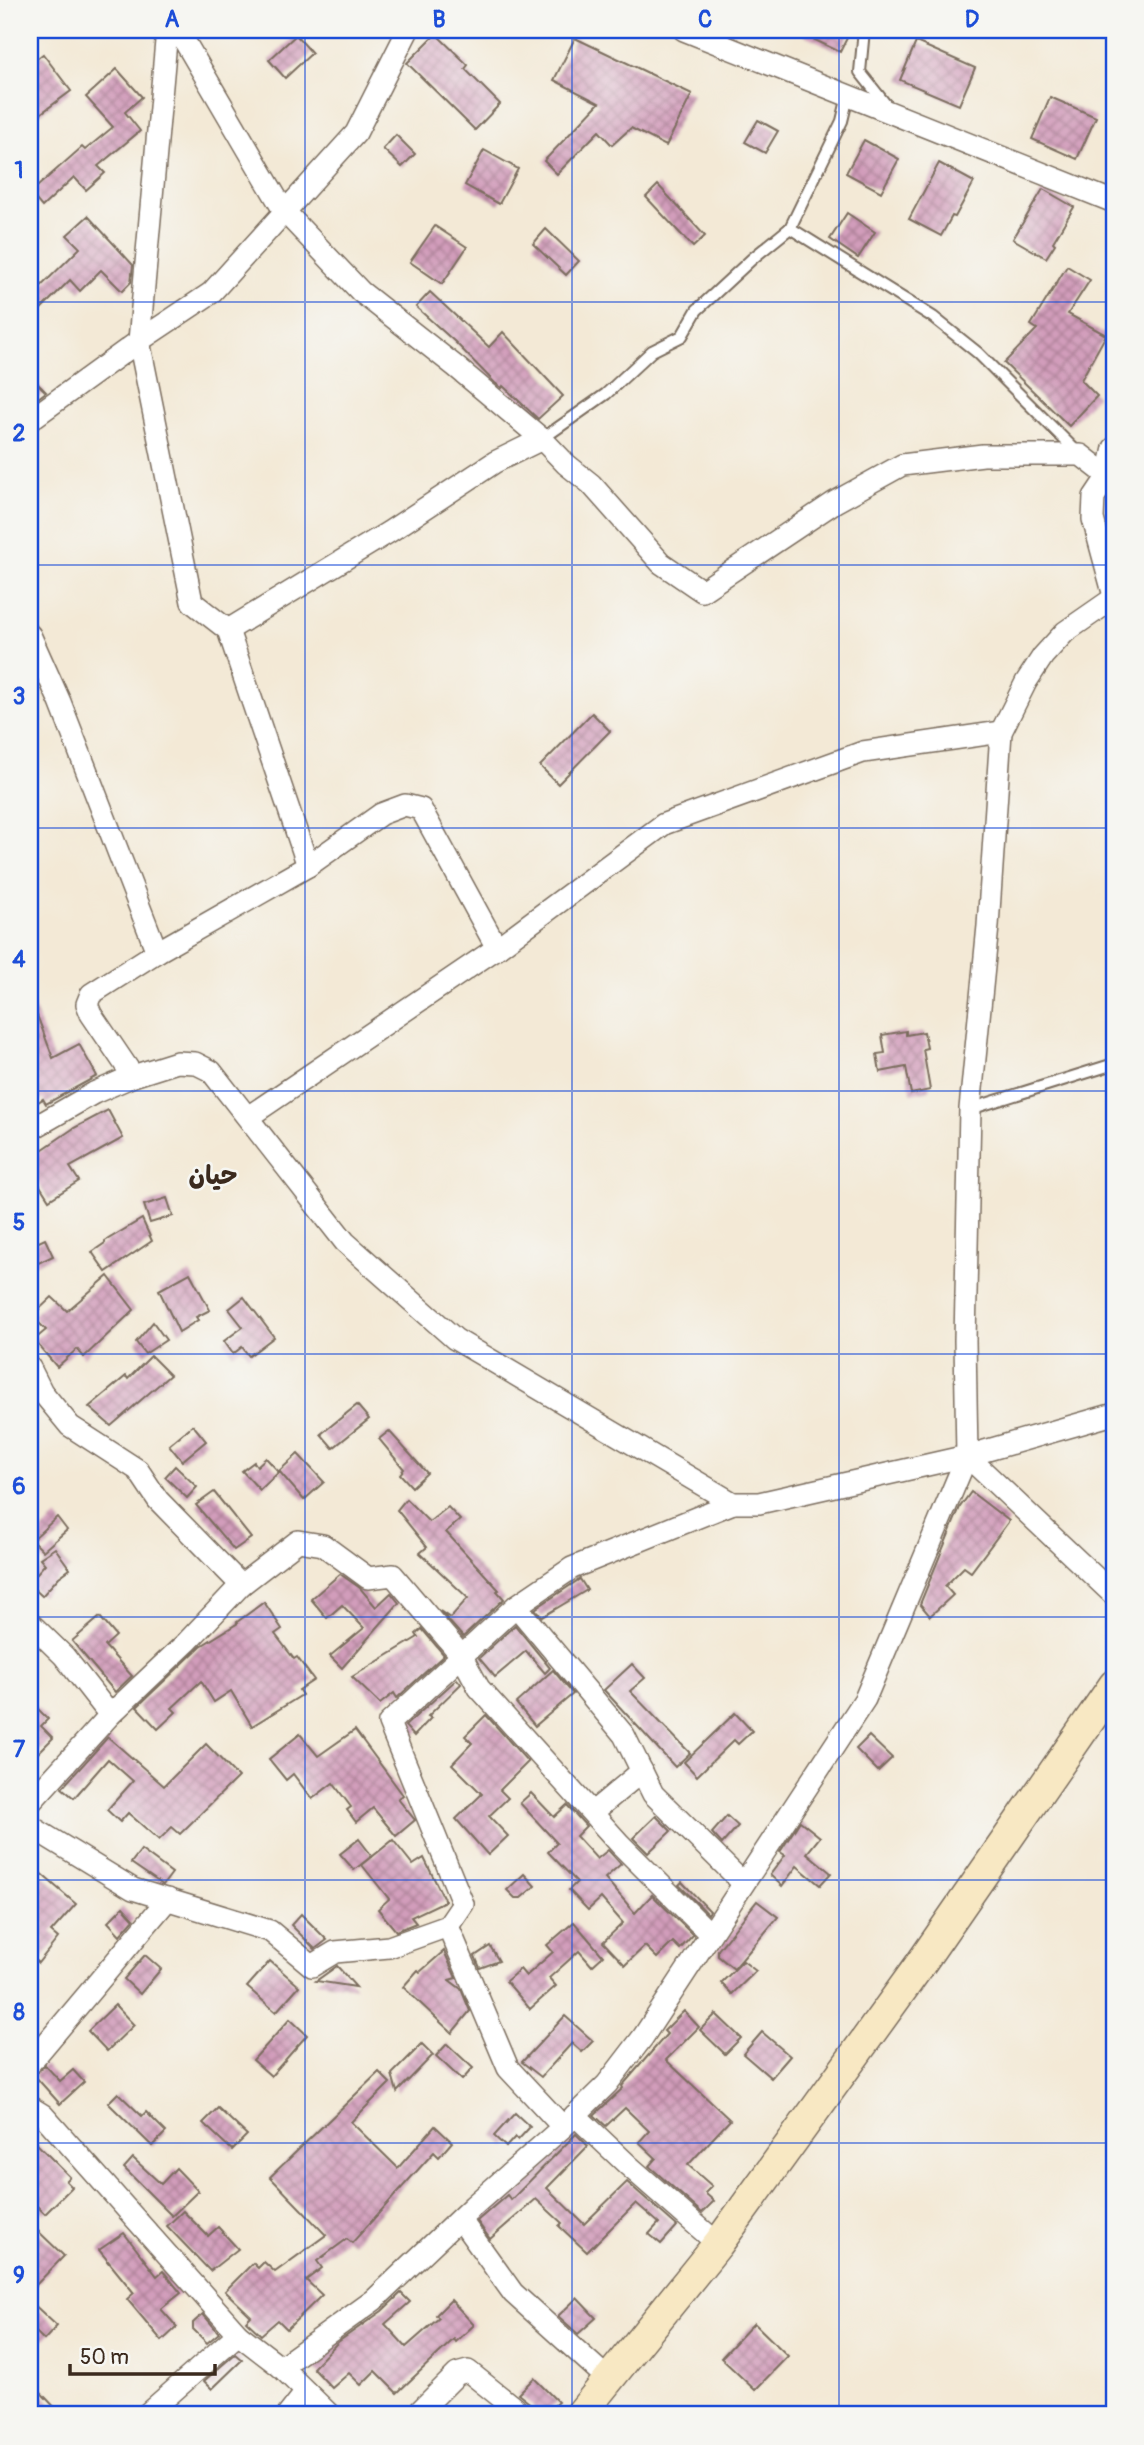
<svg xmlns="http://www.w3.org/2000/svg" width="1144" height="2445" viewBox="0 0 1144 2445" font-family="Pangolin,'Playpen Sans Arabic',sans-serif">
  <defs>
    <pattern id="building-cross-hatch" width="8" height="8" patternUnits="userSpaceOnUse" patternTransform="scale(1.75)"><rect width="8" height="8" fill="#d29dbb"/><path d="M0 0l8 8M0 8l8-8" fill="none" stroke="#ac8097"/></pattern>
  </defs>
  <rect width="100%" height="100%" fill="#f6f6f2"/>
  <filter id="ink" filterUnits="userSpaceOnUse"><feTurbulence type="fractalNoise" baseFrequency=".0143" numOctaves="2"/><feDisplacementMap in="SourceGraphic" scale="14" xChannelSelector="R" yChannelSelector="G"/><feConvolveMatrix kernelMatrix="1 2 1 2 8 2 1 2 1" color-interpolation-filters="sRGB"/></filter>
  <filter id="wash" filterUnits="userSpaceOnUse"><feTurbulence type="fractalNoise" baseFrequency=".00686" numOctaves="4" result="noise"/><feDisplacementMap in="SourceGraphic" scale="28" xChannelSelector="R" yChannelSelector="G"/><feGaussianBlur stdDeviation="1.57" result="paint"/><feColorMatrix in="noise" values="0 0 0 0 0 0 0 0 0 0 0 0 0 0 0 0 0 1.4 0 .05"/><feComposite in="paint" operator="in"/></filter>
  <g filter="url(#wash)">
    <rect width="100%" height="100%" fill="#f3e9d6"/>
    <g id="blocks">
      <!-- building -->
      <g fill="url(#building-cross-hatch)">
        <polygon points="794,30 851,30 840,52"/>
        <polygon points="436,34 468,65 465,69 500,104 475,130 407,63"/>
        <polygon points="296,35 312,53 285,78 269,60"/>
        <polygon points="575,38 692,94 666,146 631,128 612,145 599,131 557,174 544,161 599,103 554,80"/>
        <polygon points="916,42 975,68 959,105 900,80"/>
        <polygon points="43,54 71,91 40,114 30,101 30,64"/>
        <polygon points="117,69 142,97 125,112 140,131 98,166 105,173 86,190 74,177 42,207 30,193 82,147 85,150 113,127 86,97"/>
        <polygon points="1050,97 1096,117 1077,159 1032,139"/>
        <polygon points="758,120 778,131 765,153 745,142"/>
        <polygon points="396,135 415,154 402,167 383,149"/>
        <polygon points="864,140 899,159 881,192 846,173"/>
        <polygon points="484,150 518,169 499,204 465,185"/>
        <polygon points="939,163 974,182 955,217 952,216 941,236 909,219"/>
        <polygon points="658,185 705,236 693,247 646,197"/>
        <polygon points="1043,189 1074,207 1053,242 1055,244 1046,258 1013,239"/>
        <polygon points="847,213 875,232 858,258 830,239"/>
        <polygon points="88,216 133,265 131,282 122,291 101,270 80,291 70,280 30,320 30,297 80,248 67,235"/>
        <polygon points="435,226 467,247 442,284 410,262"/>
        <polygon points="546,229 579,261 566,275 533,244"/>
        <polygon points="1067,266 1090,280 1068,314 1106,335 1081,380 1097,396 1069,426 1004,363 1037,329 1031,325"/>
        <polygon points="430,292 489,347 503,332 563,396 538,419 503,386 502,388 495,383 455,342 416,307"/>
        <polygon points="30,376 46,392 30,404"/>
        <polygon points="592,713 610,731 558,784 540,766"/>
        <polygon points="31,999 53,1058 79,1044 97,1076 46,1104 43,1099 30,1107"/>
        <polygon points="906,1031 906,1035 924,1032 927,1048 923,1049 930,1090 911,1094 906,1067 880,1072 877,1054 885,1053 882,1035"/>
        <polygon points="108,1110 123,1138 70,1167 79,1181 49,1200 30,1170 30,1158 74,1128"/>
        <polygon points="167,1198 173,1216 150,1223 144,1205"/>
        <polygon points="142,1219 152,1241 106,1272 92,1252 105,1243 105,1241"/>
        <polygon points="45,1239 53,1256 30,1267 30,1246"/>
        <polygon points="190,1273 210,1310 196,1317 198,1320 179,1332 159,1290"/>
        <polygon points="108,1276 134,1310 84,1357 77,1349 57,1367 34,1340 46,1330 32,1316 52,1297 67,1311"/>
        <polygon points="244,1297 274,1337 249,1356 242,1347 233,1354 224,1341 243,1327 229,1309"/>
        <polygon points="153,1322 166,1340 145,1354 136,1342"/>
        <polygon points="151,1356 170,1375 111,1426 89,1407 126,1376 128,1379"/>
        <polygon points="357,1405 369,1419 333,1448 321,1434"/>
        <polygon points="193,1425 206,1441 182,1461 169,1445"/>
        <polygon points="389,1431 427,1473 412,1487 400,1474 404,1469 379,1439"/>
        <polygon points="298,1454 324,1482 304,1500 279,1471"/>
        <polygon points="266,1458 279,1472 260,1490 242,1471 254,1462 257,1466"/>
        <polygon points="175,1466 197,1487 187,1498 165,1477"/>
        <polygon points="214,1492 251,1538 234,1550 196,1505"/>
        <polygon points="971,1492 1009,1521 971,1572 964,1567 945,1586 953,1595 930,1616 920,1604 960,1507"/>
        <polygon points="406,1499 429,1522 448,1507 460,1520 446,1532 499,1590 497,1591 504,1599 463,1637 440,1611 450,1618 468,1598 420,1553 427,1547 397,1510"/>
        <polygon points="57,1517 67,1530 43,1551 32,1540"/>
        <polygon points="55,1548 70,1569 59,1577 42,1596 30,1585 30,1581 45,1564 40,1558"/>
        <polygon points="340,1574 360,1588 376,1607 391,1593 399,1603 342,1668 330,1656 364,1628 342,1605 327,1618 311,1599"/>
        <polygon points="580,1579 587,1590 542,1617 535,1609"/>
        <polygon points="264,1602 282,1629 275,1634 294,1659 297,1657 314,1680 299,1690 302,1695 252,1726 231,1691 214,1702 201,1681 172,1708 176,1712 158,1729 137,1707 201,1646 238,1623 237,1622"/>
        <polygon points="100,1617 116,1636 105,1646 132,1676 115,1692 72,1641"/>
        <polygon points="515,1625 550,1668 545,1673 526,1651 495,1677 479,1658"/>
        <polygon points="422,1629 444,1655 397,1698 394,1693 380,1704 352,1677 418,1637 416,1634"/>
        <polygon points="632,1664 645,1678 630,1691 690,1753 675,1767 604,1690"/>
        <polygon points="553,1670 573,1694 535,1726 516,1703"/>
        <polygon points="457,1679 461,1684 428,1716 431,1718 414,1736 405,1726"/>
        <polygon points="30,1701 48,1719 41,1726 53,1738 30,1761"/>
        <polygon points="735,1713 752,1731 738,1744 734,1740 697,1776 684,1762"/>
        <polygon points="486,1715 528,1762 500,1790 508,1798 489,1816 508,1836 488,1855 456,1819 482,1794 452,1764 472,1743 465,1736"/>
        <polygon points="355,1730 403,1795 398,1799 415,1820 396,1836 373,1808 356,1822 347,1810 351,1807 333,1783 312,1799 293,1774 286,1780 269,1759 300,1734 318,1756"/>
        <polygon points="869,1736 892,1758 878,1771 856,1749"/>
        <polygon points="108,1737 164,1786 206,1744 238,1777 180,1834 172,1827 159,1840 128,1813 120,1822 107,1810 133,1781 108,1759 74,1798 62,1788"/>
        <polygon points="531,1793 554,1817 567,1805 586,1826 576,1836 597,1859 608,1850 621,1864 605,1878 635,1913 652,1895 693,1935 680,1949 673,1942 657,1958 645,1946 625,1965 603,1942 623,1923 601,1898 588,1910 569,1890 577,1882 548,1852 557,1843 520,1803"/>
        <polygon points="656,1816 671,1831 648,1853 633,1838"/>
        <polygon points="727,1816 738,1826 722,1844 712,1833"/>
        <polygon points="800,1821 820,1837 807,1853 831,1873 820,1885 797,1866 782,1886 770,1875 785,1855 780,1852"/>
        <polygon points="359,1839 372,1856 354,1870 340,1854"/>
        <polygon points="393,1840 413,1865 424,1858 445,1901 411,1917 416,1923 396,1931 378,1909 389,1899 362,1865"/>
        <polygon points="141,1850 172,1873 163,1885 131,1863"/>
        <polygon points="30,1864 76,1904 51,1932 58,1938 38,1963 30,1956"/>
        <polygon points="524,1874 535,1886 521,1898 515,1898 507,1890"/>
        <polygon points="682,1882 710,1911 708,1914 679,1885"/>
        <polygon points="757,1901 778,1917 734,1969 718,1956 718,1950"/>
        <polygon points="123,1907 134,1919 120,1935 108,1922"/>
        <polygon points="301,1914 327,1940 315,1949 291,1925"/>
        <polygon points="574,1922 603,1956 592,1966 579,1951 549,1978 556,1986 530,2009 506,1981 520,1969 526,1976 553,1952 547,1945"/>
        <polygon points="490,1946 499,1961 480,1968 475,1956"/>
        <polygon points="444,1951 456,1978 449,1980 461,1989 470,2011 452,2033 403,1987 418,1970 420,1972"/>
        <polygon points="145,1955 161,1969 140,1994 124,1979"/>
        <polygon points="270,1961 299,1986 276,2012 247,1987"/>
        <polygon points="743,1961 756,1971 732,1994 721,1983"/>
        <polygon points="337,1966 356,1987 316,1981"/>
        <polygon points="115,2005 134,2025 107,2051 88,2031"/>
        <polygon points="684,2011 699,2027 666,2060 730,2120 688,2165 712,2186 705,2193 714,2201 702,2213 649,2166 656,2158 639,2142 649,2131 625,2108 606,2126 594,2115 623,2088 622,2086 667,2034 664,2031"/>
        <polygon points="716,2014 741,2038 725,2054 700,2030"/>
        <polygon points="565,2016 593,2041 582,2052 572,2043 541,2077 522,2062"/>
        <polygon points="290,2019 307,2035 271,2076 253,2060"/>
        <polygon points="762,2032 790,2056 771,2078 743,2054"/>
        <polygon points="422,2044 433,2055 397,2092 392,2074"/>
        <polygon points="447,2044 473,2068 462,2080 436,2056"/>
        <polygon points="45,2065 60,2081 73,2070 84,2082 60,2104 34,2075"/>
        <polygon points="379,2072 390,2083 351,2122 398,2168 435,2126 452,2142 439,2157 434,2152 352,2243 347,2239 317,2261 322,2268 306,2280 322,2295 287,2329 278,2320 261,2335 246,2321 251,2316 225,2291 253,2263 258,2268 264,2262 275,2272 326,2235 270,2177"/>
        <polygon points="118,2093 142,2116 146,2112 166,2132 152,2146 108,2103"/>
        <polygon points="218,2108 247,2135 232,2150 203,2123"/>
        <polygon points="515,2113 530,2127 518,2140 515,2137 506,2147 494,2136"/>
        <polygon points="576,2134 588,2146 547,2188 584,2224 627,2182 677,2226 661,2244 649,2234 659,2223 636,2203 587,2252 559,2226 562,2223 536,2199 490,2239 477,2221 507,2195 511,2200"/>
        <polygon points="30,2137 70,2177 66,2181 72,2187 45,2214 30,2199"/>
        <polygon points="133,2158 161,2184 176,2168 198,2191 172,2216 124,2168"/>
        <polygon points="183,2211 208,2236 218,2227 238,2249 210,2271 167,2226"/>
        <polygon points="37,2230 64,2256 30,2291 30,2237"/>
        <polygon points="124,2233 157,2276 163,2271 181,2293 161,2309 177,2327 162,2341 127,2299 134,2293 99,2250"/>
        <polygon points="401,2293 410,2302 385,2324 406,2347 439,2318 436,2315 451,2300 474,2325 456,2342 454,2339 397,2393 375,2371 361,2385 349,2373 332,2388 313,2368 338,2342 382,2311"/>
        <polygon points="577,2298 596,2318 578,2334 558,2316"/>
        <polygon points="30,2301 57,2326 44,2340 30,2326"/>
        <polygon points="203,2314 219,2333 207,2343 193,2329 193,2323"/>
        <polygon points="754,2323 788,2356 755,2390 721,2358"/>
        <polygon points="235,2354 242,2360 212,2389 204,2381"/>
        <polygon points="534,2378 558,2402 544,2415 536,2415 532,2405 518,2394"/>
        <polygon points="30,2381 62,2415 30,2415"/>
      </g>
    </g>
  </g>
  <g filter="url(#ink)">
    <use href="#blocks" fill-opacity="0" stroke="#7b6d5e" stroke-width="2"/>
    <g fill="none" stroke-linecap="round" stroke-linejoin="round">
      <defs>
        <g id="lane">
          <polyline points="864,30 860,72 887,106"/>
          <polyline points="790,228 933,317 978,353 1078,453"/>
          <polyline points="542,439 606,394 652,351 682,336 697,310 753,258 790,228 842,121 848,96"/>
          <polyline points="970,1109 1114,1064"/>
        </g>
        <g id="street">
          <polyline points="178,30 284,211 361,292 455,366 542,439"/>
          <polyline points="684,30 1114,202"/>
          <polyline points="139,341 211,293 356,133 408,30"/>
          <polyline points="139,341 167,30"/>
          <polyline points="30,420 139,341 192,602 228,630 308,866"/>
          <polyline points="1114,448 1108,476 1094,497 1093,519 1114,596"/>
          <polyline points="228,630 389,532 495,462 542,439 566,464 591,484 661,563 702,591 835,502 902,465 983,455 1081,455 1108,476 1114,476"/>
          <polyline points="30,635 60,702 157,952"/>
          <polyline points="133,1076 91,1014 87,1004 91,994 157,952 308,866 381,814 405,805 421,809 497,948"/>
          <polyline points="248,1117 497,948 664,824 863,752 1001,732"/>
          <polyline points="30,1130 94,1093 133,1076 177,1062 195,1063 211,1071 345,1242 455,1339 733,1503 759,1503 967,1456 1114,1414"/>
          <polyline points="30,1368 42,1392 70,1426 138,1470 158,1500 241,1585"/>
          <polyline points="967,1456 1114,1595"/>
          <polyline points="516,1606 624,1735 653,1794 742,1882"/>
          <polyline points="30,1623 64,1656 110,1715"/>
          <polyline points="30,1803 110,1715 187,1642 241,1585 298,1541 323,1545 368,1578 393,1575 461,1655 479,1688 620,1844 710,1934"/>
          <polyline points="593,1812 642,1771"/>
          <polyline points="30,1826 133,1889 270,1931 312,1966 335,1952 389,1947 448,1926 463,1904 389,1723 516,1606 572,1568 733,1503"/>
          <polyline points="448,1926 508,2068 563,2127"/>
          <polyline points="30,2063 168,1899"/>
          <polyline points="30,2107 43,2115 238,2334 281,2367 330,2415"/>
          <polyline points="575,2115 629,2166 718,2244"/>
          <polyline points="460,2219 513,2293 609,2380"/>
          <polyline points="281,2367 374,2300 473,2206 563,2127 607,2084 643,2037 865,1699 967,1456 965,1340 970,1109 988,926 1001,732 1026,682 1043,656 1065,632 1114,598"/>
          <polyline points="146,2415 238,2334"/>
          <polyline points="288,2415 306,2392"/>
          <polyline points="416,2415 457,2374 468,2371 523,2415"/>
        </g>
        <polyline id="secondary" points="580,2415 718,2244 919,1966 1114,1685"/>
      </defs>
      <!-- lane casing -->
      <use href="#lane" stroke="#7b6d5e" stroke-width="14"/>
      <!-- street casing -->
      <use href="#street" stroke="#7b6d5e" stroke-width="24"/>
      <!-- secondary casing -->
      <use href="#secondary" stroke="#7b6d5e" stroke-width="33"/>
      <!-- lane -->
      <use href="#lane" stroke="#fff" stroke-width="10"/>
      <!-- street -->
      <use href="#street" stroke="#fff" stroke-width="21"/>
      <!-- secondary -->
      <use href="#secondary" stroke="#f8e8c3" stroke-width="30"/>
    </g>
  </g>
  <!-- grid -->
  <path fill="none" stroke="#1d4ed8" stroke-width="2" stroke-opacity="0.55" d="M 305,30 L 305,2415M 572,30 L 572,2415M 839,30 L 839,2415M 30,302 L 1114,302M 30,565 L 1114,565M 30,828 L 1114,828M 30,1091 L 1114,1091M 30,1354 L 1114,1354M 30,1617 L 1114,1617M 30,1880 L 1114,1880M 30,2143 L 1114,2143"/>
  <g text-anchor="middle" stroke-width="5" stroke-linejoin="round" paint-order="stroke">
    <!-- district labels -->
    <g font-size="26" font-weight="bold" fill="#3b2a1e" stroke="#f6f6f2">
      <text x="213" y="1184">حيان</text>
    </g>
  </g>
  <!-- margin -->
  <rect width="1144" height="2445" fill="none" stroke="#f6f6f2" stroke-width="77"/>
  <!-- scale -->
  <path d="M70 2364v10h145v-10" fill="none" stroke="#3b2a1e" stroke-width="3.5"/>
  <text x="80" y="2364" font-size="21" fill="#3b2a1e" stroke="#f6f6f2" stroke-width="5" paint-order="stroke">50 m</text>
  <rect x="38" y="38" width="1068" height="2368" fill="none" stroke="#1d4ed8" stroke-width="2.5"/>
  <g font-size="23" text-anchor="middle" font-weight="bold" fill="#1d4ed8">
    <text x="172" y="27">A</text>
    <text x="439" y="27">B</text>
    <text x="705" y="27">C</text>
    <text x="972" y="27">D</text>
    <text x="19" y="178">1</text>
    <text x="19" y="441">2</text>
    <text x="19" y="704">3</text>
    <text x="19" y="967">4</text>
    <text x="19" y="1230">5</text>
    <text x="19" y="1494">6</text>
    <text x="19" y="1757">7</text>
    <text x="19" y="2020">8</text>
    <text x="19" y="2283">9</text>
  </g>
</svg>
